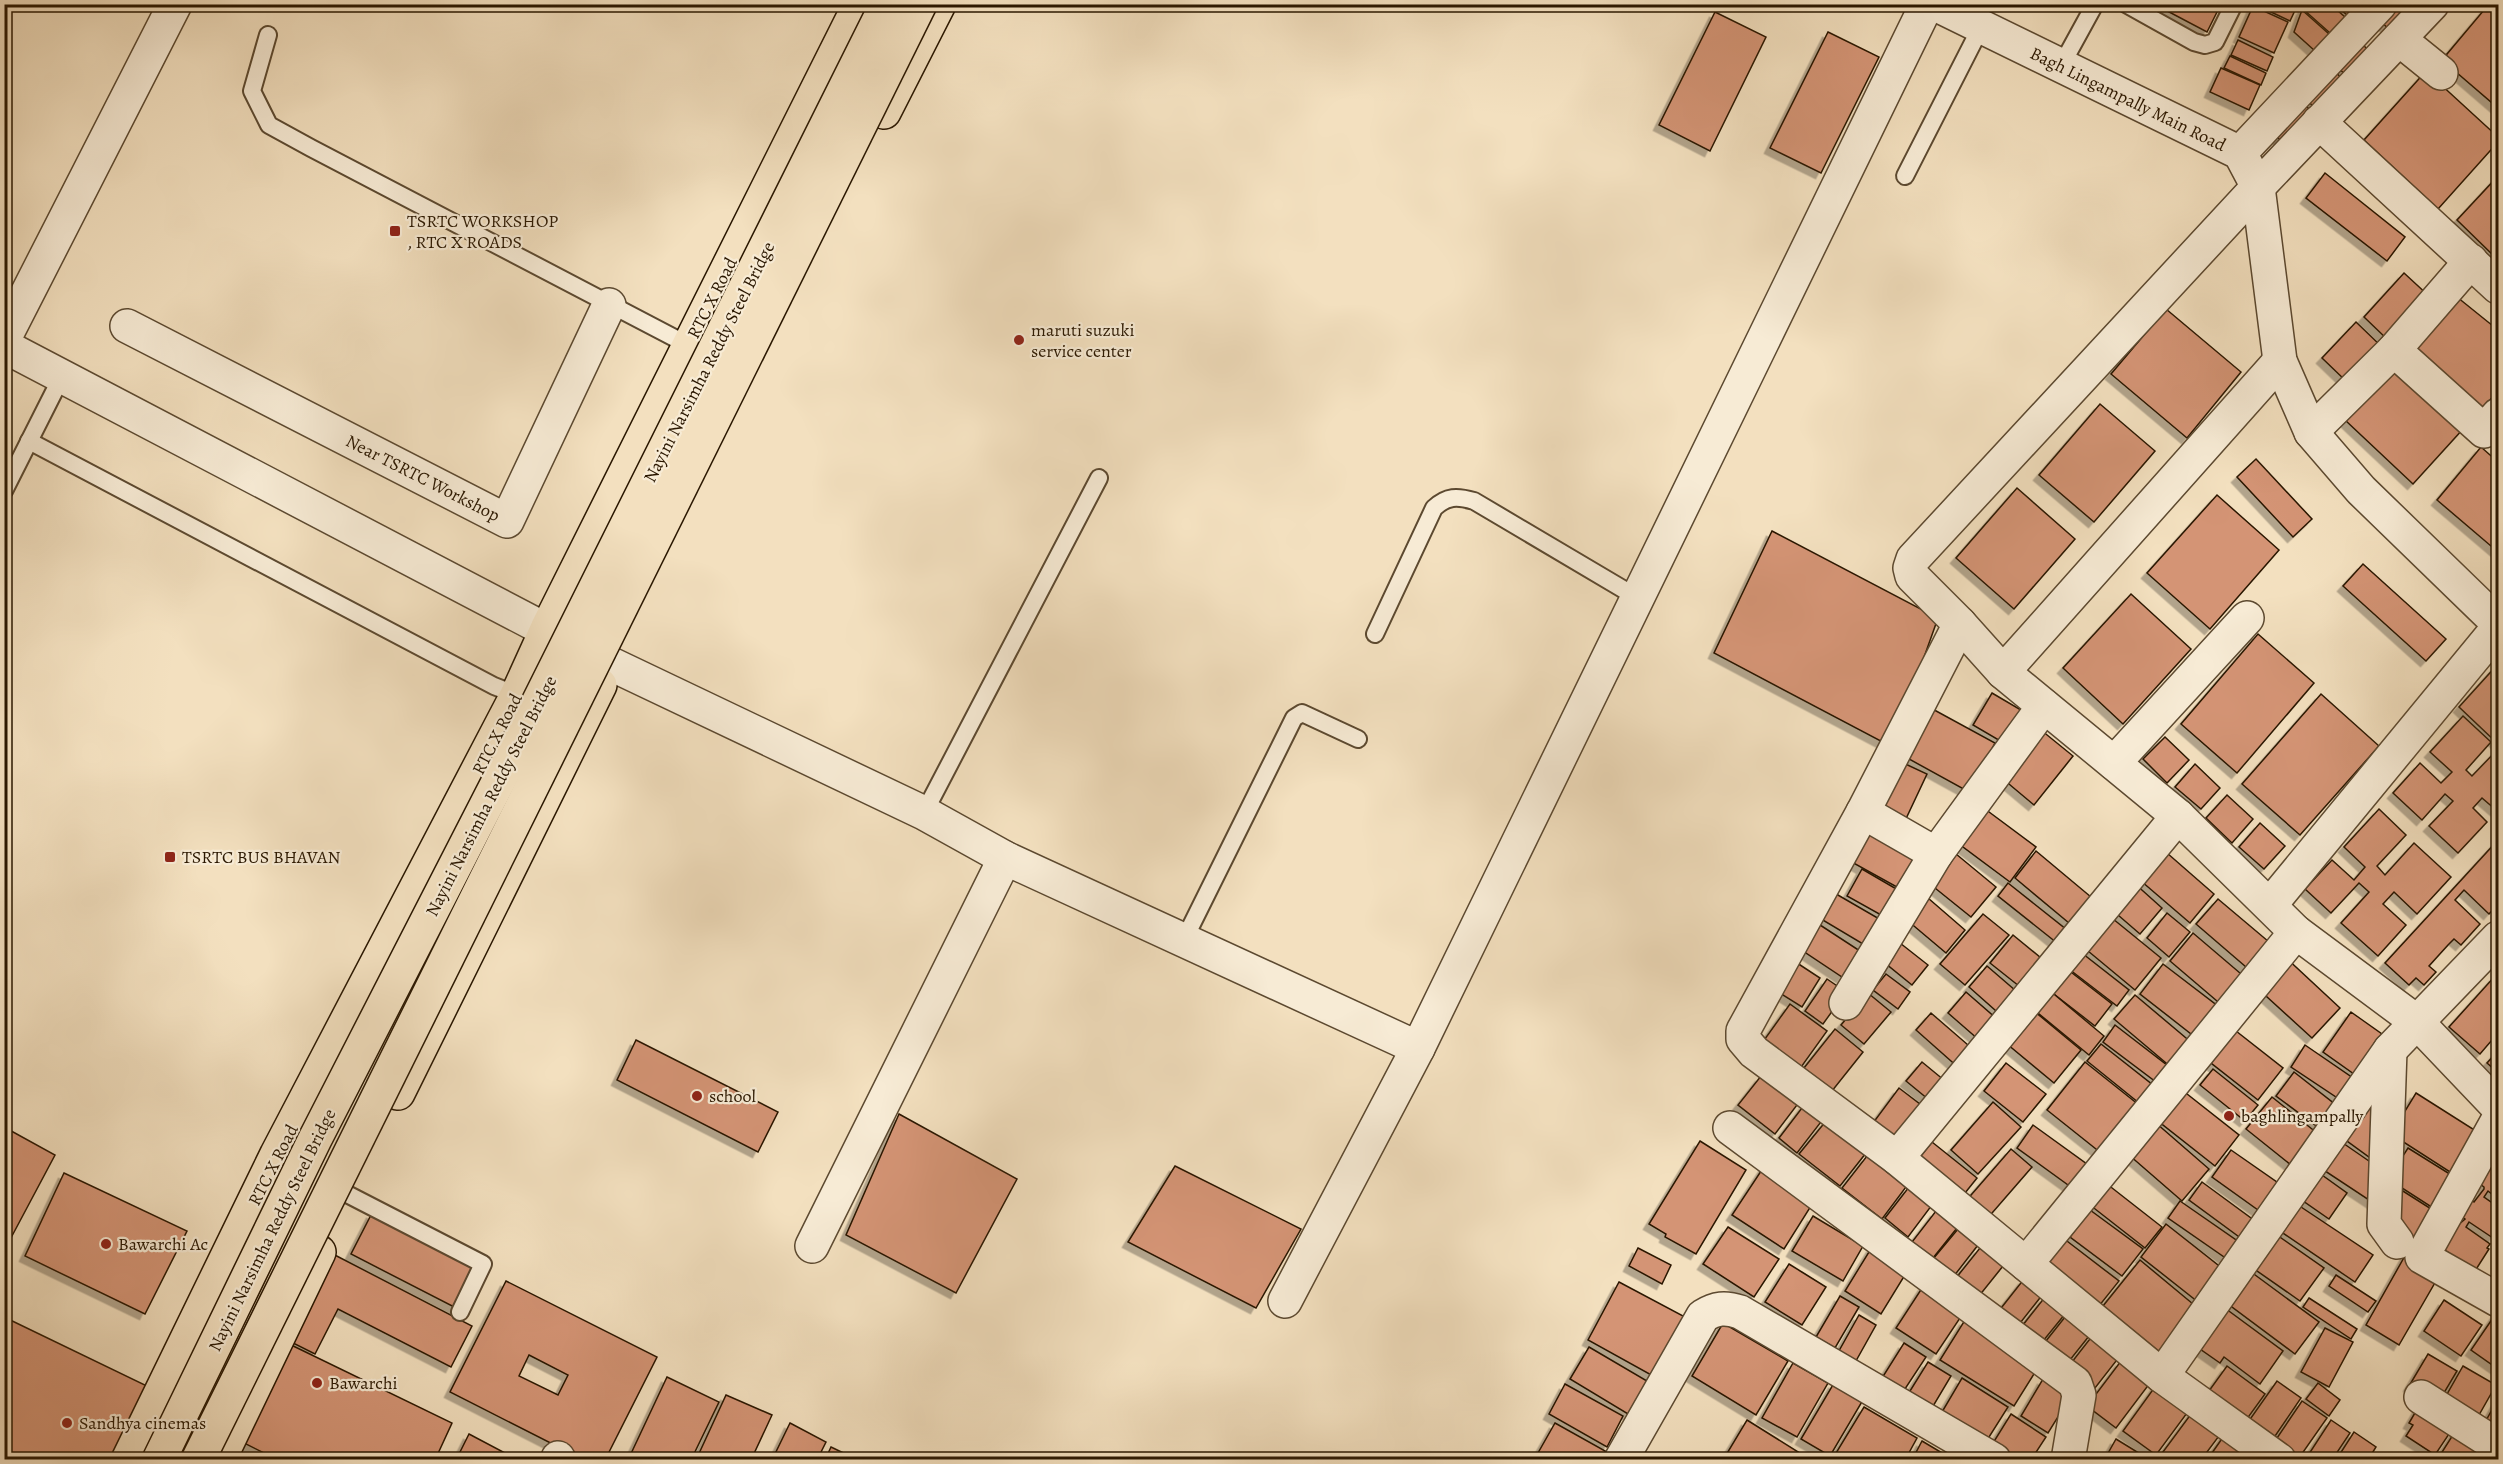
<svg xmlns="http://www.w3.org/2000/svg" width="2503" height="1464" viewBox="0 0 2503 1464" font-family="Alegreya,serif">
  <defs>
    <filter id="shadow"><feDropShadow dx="-5.5" dy="5.5" stdDeviation="0" flood-color="#0004"/></filter>
  </defs>
  <rect width="100%" height="100%" fill="#f3e0bf"/>
  <filter id="stains"><feTurbulence type="fractalNoise" baseFrequency=".00333" numOctaves="4"/><feColorMatrix values="0 0 0 0 .2 0 0 0 0 .09 0 0 0 0 .02 0 0 0 .5 -.17"/></filter>
  <radialGradient id="worn" r=".72"><stop offset=".6" stop-color="#630" stop-opacity="0"/><stop offset="1" stop-color="#630" stop-opacity=".3"/></radialGradient>
  <!-- building -->
  <g fill="#d49475" stroke="#2a1700" stroke-width="1.5" fill-rule="evenodd" filter="url(#shadow)">
    <polygon points="2154,4 2221,4 2207,32"/>
    <polygon points="2254,4 2294,4 2297,6 2290,21"/>
    <polygon points="2305,4 2330,4 2345,17 2330,33 2303,9"/>
    <polygon points="2334,4 2356,4 2347,15"/>
    <polygon points="2397,4 2426,4 2397,36 2381,22"/>
    <polygon points="2489,4 2498,7 2498,108 2442,60"/>
    <polygon points="2253,6 2288,22 2274,53 2239,37"/>
    <polygon points="2302,10 2329,34 2315,51 2294,32"/>
    <polygon points="1715,12 1766,37 1710,151 1659,125"/>
    <polygon points="1828,32 1879,57 1821,173 1770,148"/>
    <polygon points="2238,40 2273,57 2267,71 2231,55"/>
    <polygon points="2357,40 2371,52 2349,78 2335,65"/>
    <polygon points="2230,56 2266,73 2261,85 2224,68"/>
    <polygon points="2330,67 2349,85 2322,114 2303,97"/>
    <polygon points="2221,68 2260,85 2249,110 2210,92"/>
    <polygon points="2426,71 2498,137 2498,142 2438,209 2364,140"/>
    <polygon points="2301,101 2311,111 2281,141 2271,130"/>
    <polygon points="2325,173 2405,237 2387,261 2306,198"/>
    <polygon points="2498,176 2498,260 2457,220"/>
    <polygon points="2404,273 2430,297 2389,341 2364,317"/>
    <polygon points="2457,297 2498,330 2498,390 2483,409 2413,352"/>
    <polygon points="2166,309 2241,372 2187,438 2111,374"/>
    <polygon points="2356,322 2382,347 2348,383 2322,358"/>
    <polygon points="2395,366 2463,429 2413,484 2345,420"/>
    <polygon points="2100,404 2155,451 2094,522 2039,475"/>
    <polygon points="2481,447 2498,462 2498,552 2437,500"/>
    <polygon points="2256,459 2312,519 2293,537 2237,477"/>
    <polygon points="2017,488 2075,539 2014,609 1956,558"/>
    <polygon points="2217,495 2279,550 2210,629 2147,573"/>
    <polygon points="1772,531 1938,618 1892,747 1714,653"/>
    <polygon points="2363,564 2446,639 2426,661 2343,586"/>
    <polygon points="2131,594 2191,649 2123,724 2063,668"/>
    <polygon points="2258,634 2314,683 2237,773 2181,724"/>
    <polygon points="2498,664 2498,744 2459,707"/>
    <polygon points="1992,693 2021,710 2002,742 1973,725"/>
    <polygon points="2321,694 2379,746 2300,835 2242,784"/>
    <polygon points="1927,706 1995,743 1969,792 1900,754"/>
    <polygon points="2463,716 2491,742 2466,770 2472,776 2498,749 2498,808 2496,810 2482,798 2473,808 2487,822 2458,853 2429,826 2453,801 2445,794 2422,820 2393,793 2420,763 2441,783 2452,772 2430,752"/>
    <polygon points="2036,726 2073,756 2034,805 1997,774"/>
    <polygon points="2165,737 2189,760 2167,783 2143,759"/>
    <polygon points="1899,761 1927,774 1903,825 1875,812"/>
    <polygon points="2195,764 2220,788 2201,809 2175,787"/>
    <polygon points="2227,795 2253,819 2232,843 2206,818"/>
    <polygon points="1977,803 2036,847 2010,882 1951,838"/>
    <polygon points="2379,809 2406,835 2377,866 2385,875 2414,843 2451,877 2417,914 2394,892 2383,904 2406,925 2378,956 2341,923 2369,892 2359,883 2331,913 2305,889 2332,860 2354,880 2365,867 2344,847"/>
    <polygon points="2260,823 2285,846 2264,869 2239,847"/>
    <polygon points="1865,830 1921,861 1904,891 1848,860"/>
    <polygon points="2498,840 2498,904 2489,914 2464,890 2455,900 2480,924 2461,945 2454,939 2448,945 2429,966 2436,972 2424,985 2416,978 2409,985 2385,963"/>
    <polygon points="2159,846 2214,894 2190,923 2134,875"/>
    <polygon points="1950,849 1996,887 1971,917 1925,880"/>
    <polygon points="2036,851 2091,897 2069,923 2015,878"/>
    <polygon points="1862,869 1905,894 1890,920 1847,896"/>
    <polygon points="2133,882 2162,908 2140,934 2111,909"/>
    <polygon points="2008,883 2067,930 2057,943 1998,896"/>
    <polygon points="1831,891 1888,924 1873,950 1816,916"/>
    <polygon points="1928,898 1965,930 1946,953 1908,921"/>
    <polygon points="2218,899 2275,947 2253,973 2196,924"/>
    <polygon points="2167,913 2190,932 2169,957 2147,938"/>
    <polygon points="1983,914 2009,935 1965,985 1940,964"/>
    <polygon points="2107,914 2161,958 2135,990 2082,946"/>
    <polygon points="1817,923 1860,951 1842,977 1800,949"/>
    <polygon points="2193,933 2247,979 2224,1007 2170,961"/>
    <polygon points="2013,935 2046,962 2024,990 1990,963"/>
    <polygon points="1900,943 1928,965 1912,985 1885,963"/>
    <polygon points="2078,950 2129,990 2117,1006 2065,966"/>
    <polygon points="2283,955 2340,1008 2312,1038 2255,986"/>
    <polygon points="1791,959 1820,978 1802,1007 1772,988"/>
    <polygon points="2163,964 2223,1010 2200,1041 2140,994"/>
    <polygon points="1987,966 2023,997 2004,1018 1969,987"/>
    <polygon points="2067,969 2112,1004 2095,1026 2050,991"/>
    <polygon points="1886,974 1910,992 1898,1009 1873,990"/>
    <polygon points="2495,976 2498,979 2498,1033 2480,1054 2449,1027"/>
    <polygon points="1827,979 1846,992 1823,1024 1805,1011"/>
    <polygon points="2049,990 2104,1036 2089,1055 2033,1009"/>
    <polygon points="1966,992 1997,1019 1979,1040 1948,1013"/>
    <polygon points="1868,993 1891,1012 1864,1044 1841,1025"/>
    <polygon points="2135,995 2192,1043 2172,1068 2114,1019"/>
    <polygon points="1790,1004 1827,1031 1799,1070 1762,1043"/>
    <polygon points="2028,1006 2081,1050 2054,1083 2001,1039"/>
    <polygon points="2351,1012 2389,1039 2361,1079 2323,1052"/>
    <polygon points="1931,1013 1975,1051 1960,1069 1916,1030"/>
    <polygon points="2115,1025 2172,1069 2160,1085 2103,1042"/>
    <polygon points="1835,1029 1863,1052 1828,1096 1800,1073"/>
    <polygon points="2236,1031 2283,1068 2258,1100 2211,1063"/>
    <polygon points="636,1040 778,1112 758,1152 617,1080"/>
    <polygon points="2101,1044 2158,1089 2144,1107 2087,1061"/>
    <polygon points="2305,1045 2353,1078 2339,1099 2291,1067"/>
    <polygon points="2498,1051 2498,1082 2493,1077 2497,1072 2487,1063"/>
    <polygon points="1922,1062 1950,1085 1934,1104 1906,1081"/>
    <polygon points="2085,1062 2144,1109 2106,1157 2047,1110"/>
    <polygon points="2006,1063 2046,1094 2023,1122 1984,1091"/>
    <polygon points="2385,1066 2380,1165 2336,1133"/>
    <polygon points="2213,1069 2258,1105 2245,1121 2200,1085"/>
    <polygon points="2294,1072 2336,1105 2319,1128 2276,1096"/>
    <polygon points="1761,1076 1797,1105 1775,1134 1738,1105"/>
    <polygon points="1899,1088 1929,1111 1899,1149 1870,1127"/>
    <polygon points="2182,1090 2239,1135 2215,1166 2158,1121"/>
    <polygon points="2416,1093 2476,1131 2450,1172 2391,1134"/>
    <polygon points="2272,1097 2317,1133 2291,1165 2246,1129"/>
    <polygon points="1993,1102 2021,1127 1978,1174 1951,1150"/>
    <polygon points="1805,1104 1824,1118 1797,1153 1779,1138"/>
    <polygon points="899,1114 1017,1179 956,1293 846,1235"/>
    <polygon points="1826,1121 1866,1153 1840,1186 1799,1154"/>
    <polygon points="2156,1123 2209,1169 2182,1201 2129,1155"/>
    <polygon points="2033,1125 2091,1167 2075,1190 2017,1148"/>
    <polygon points="4,1127 55,1155 4,1251"/>
    <polygon points="2337,1139 2382,1170 2378,1206 2319,1167"/>
    <polygon points="1700,1141 1746,1170 1696,1254 1665,1237 1666,1234 1649,1224"/>
    <polygon points="1932,1142 1977,1178 1961,1198 1916,1162"/>
    <polygon points="2408,1148 2453,1176 2433,1208 2388,1179"/>
    <polygon points="2011,1149 2032,1167 1986,1220 1965,1202"/>
    <polygon points="2231,1150 2284,1187 2265,1215 2212,1177"/>
    <polygon points="1867,1156 1906,1187 1882,1219 1842,1188"/>
    <polygon points="1765,1165 1816,1198 1784,1249 1732,1215"/>
    <polygon points="2486,1165 2498,1173 2498,1199 2488,1191 2484,1197 2498,1207 2498,1229 2493,1238 2469,1222 2466,1227 2490,1244 2487,1248 2489,1249 2475,1271 2436,1244 2465,1219 2455,1212 2466,1196 2474,1202 2484,1189 2484,1187 2476,1181"/>
    <polygon points="1175,1166 1301,1229 1256,1308 1128,1242"/>
    <polygon points="2315,1170 2347,1193 2329,1219 2296,1196"/>
    <polygon points="64,1173 187,1231 145,1314 25,1256"/>
    <polygon points="2202,1182 2255,1221 2242,1239 2189,1200"/>
    <polygon points="2107,1184 2162,1227 2145,1248 2090,1205"/>
    <polygon points="2395,1186 2436,1212 2418,1241 2390,1224"/>
    <polygon points="1909,1187 1932,1205 1908,1237 1885,1218"/>
    <polygon points="2180,1201 2239,1242 2227,1259 2168,1218"/>
    <polygon points="2295,1203 2373,1255 2355,1282 2277,1229"/>
    <polygon points="2090,1210 2143,1249 2122,1276 2070,1237"/>
    <polygon points="1936,1211 1957,1228 1933,1258 1912,1242"/>
    <polygon points="372,1213 479,1268 458,1309 351,1254"/>
    <polygon points="1813,1216 1863,1246 1843,1281 1792,1251"/>
    <polygon points="2166,1224 2223,1269 2198,1302 2141,1257"/>
    <polygon points="1728,1227 1779,1259 1754,1297 1703,1264"/>
    <polygon points="1958,1229 1978,1245 1954,1276 1933,1259"/>
    <polygon points="2274,1233 2324,1268 2300,1301 2250,1266"/>
    <polygon points="2063,1238 2119,1281 2099,1306 2044,1263"/>
    <polygon points="1872,1247 1908,1270 1881,1314 1845,1291"/>
    <polygon points="1638,1248 1671,1265 1662,1284 1629,1266"/>
    <polygon points="1980,1248 2003,1266 1979,1296 1956,1278"/>
    <polygon points="329,1252 472,1326 451,1367 338,1309 315,1354 285,1339"/>
    <polygon points="2406,1254 2440,1274 2399,1345 2366,1325"/>
    <polygon points="2140,1260 2199,1309 2162,1354 2103,1306"/>
    <polygon points="1789,1264 1826,1287 1802,1325 1765,1302"/>
    <polygon points="2247,1269 2319,1322 2295,1354 2224,1301"/>
    <polygon points="2336,1275 2376,1301 2368,1312 2329,1286"/>
    <polygon points="2024,1279 2043,1294 2017,1327 1998,1312"/>
    <path d="M 506,1281 L 657,1357 L 605,1460 L 584,1460 L 450,1392 ZM 529,1355 L 568,1375 L 558,1395 L 519,1376 Z"/>
    <polygon points="1619,1282 1685,1317 1653,1376 1588,1340"/>
    <polygon points="1924,1285 1964,1312 1936,1354 1896,1328"/>
    <polygon points="1840,1296 1859,1307 1835,1348 1816,1337"/>
    <polygon points="2045,1297 2065,1314 2039,1346 2019,1330"/>
    <polygon points="2309,1298 2357,1329 2351,1339 2303,1307"/>
    <polygon points="2444,1300 2482,1325 2461,1356 2424,1331"/>
    <polygon points="2218,1303 2283,1351 2260,1384 2224,1357 2220,1363 2190,1342"/>
    <polygon points="2069,1312 2093,1331 2066,1365 2042,1346"/>
    <polygon points="2497,1312 2498,1313 2498,1369 2471,1350"/>
    <polygon points="1859,1315 1876,1325 1852,1368 1835,1358"/>
    <polygon points="4,1317 147,1386 112,1460 4,1460"/>
    <polygon points="1965,1320 2039,1366 2014,1406 1940,1360"/>
    <polygon points="1723,1323 1788,1361 1756,1415 1692,1376"/>
    <polygon points="2325,1328 2353,1342 2329,1387 2301,1372"/>
    <polygon points="2093,1335 2120,1356 2095,1388 2068,1367"/>
    <polygon points="285,1342 452,1423 435,1460 278,1460 238,1440"/>
    <polygon points="1904,1343 1926,1357 1903,1392 1882,1378"/>
    <polygon points="1589,1347 1647,1381 1628,1414 1570,1379"/>
    <polygon points="2428,1354 2457,1371 2438,1403 2409,1386"/>
    <polygon points="2121,1361 2150,1383 2116,1428 2087,1406"/>
    <polygon points="1928,1362 1951,1376 1929,1413 1905,1399"/>
    <polygon points="1793,1363 1828,1383 1797,1437 1762,1418"/>
    <polygon points="2227,1366 2265,1394 2244,1423 2206,1395"/>
    <polygon points="2463,1366 2496,1385 2475,1422 2442,1403"/>
    <polygon points="667,1377 719,1402 691,1460 628,1460"/>
    <polygon points="1962,1378 2008,1407 1984,1445 1939,1417"/>
    <polygon points="2043,1379 2071,1396 2048,1433 2021,1416"/>
    <polygon points="2277,1381 2301,1398 2271,1442 2246,1425"/>
    <polygon points="1834,1383 1863,1400 1830,1456 1801,1439"/>
    <polygon points="2318,1383 2340,1400 2329,1416 2306,1399"/>
    <polygon points="1565,1384 1623,1416 1607,1447 1549,1414"/>
    <polygon points="2157,1384 2190,1409 2156,1455 2123,1431"/>
    <polygon points="726,1395 772,1415 751,1460 696,1460"/>
    <polygon points="2498,1399 2498,1435 2483,1426"/>
    <polygon points="2302,1401 2327,1418 2299,1458 2275,1441"/>
    <polygon points="2419,1406 2453,1428 2435,1455 2406,1436 2413,1425 2409,1423"/>
    <polygon points="1864,1407 1917,1438 1905,1460 1847,1460 1836,1453"/>
    <polygon points="2194,1410 2222,1432 2201,1460 2157,1460"/>
    <polygon points="2011,1414 2046,1437 2031,1460 2019,1460 1993,1443"/>
    <polygon points="1747,1420 1811,1460 1723,1460"/>
    <polygon points="2331,1420 2350,1433 2332,1460 2305,1460"/>
    <polygon points="790,1423 826,1442 817,1460 772,1460"/>
    <polygon points="1555,1423 1607,1452 1603,1460 1534,1460"/>
    <polygon points="2456,1430 2484,1448 2477,1460 2437,1460"/>
    <polygon points="2354,1432 2376,1447 2368,1460 2336,1460"/>
    <polygon points="2226,1433 2254,1460 2207,1460"/>
    <polygon points="469,1434 518,1460 456,1460"/>
    <polygon points="2116,1439 2147,1458 2146,1460 2115,1460 2107,1455"/>
    <polygon points="1922,1441 1954,1460 1912,1460"/>
    <polygon points="831,1447 858,1460 825,1460"/>
  </g>
  <g fill="none" stroke-linecap="round" stroke-linejoin="round">
    <defs>
      <g id="service">
        <polyline points="2126,4 2194,42 2205,45 2215,42 2234,4"/>
        <polyline points="268,35 252,91 269,125 311,148 688,345"/>
        <polyline points="2061,66 2095,4"/>
        <polyline points="1905,176 1981,27"/>
        <polyline points="29,441 494,686 517,695"/>
        <polyline points="4,491 62,376"/>
        <path d="M 1375,634 L 1434,508 C 1447,496 1457,496 1474,501 L 1638,598"/>
        <polyline points="924,813 1099,478"/>
        <polyline points="1184,940 1294,718 1302,713 1358,739"/>
        <polyline points="347,1194 483,1264 460,1312"/>
      </g>
      <g id="minor">
        <polyline points="2399,39 2441,73"/>
        <polyline points="2319,122 2498,287"/>
        <polyline points="2240,153 2380,4"/>
        <polyline points="2258,187 1913,559 1910,568 1912,576 1960,624 1863,812 1743,1031 1743,1039 1754,1052 1897,1158 2162,1376 2279,1460"/>
        <polyline points="127,326 507,521 609,305"/>
        <polyline points="4,339 175,4"/>
        <polyline points="4,346 611,664 924,813 1005,858 1418,1048"/>
        <polyline points="2394,350 2484,431 2498,415"/>
        <polyline points="2311,432 2394,350 2471,261"/>
        <polyline points="1960,624 2003,672 2178,816 2296,932 2417,1022 2498,1107"/>
        <polyline points="2003,672 2280,361"/>
        <polyline points="2114,763 2247,618"/>
        <polyline points="1936,854 2044,706"/>
        <polyline points="2270,905 2498,628"/>
        <polyline points="1846,1003 1936,854 1863,812"/>
        <polyline points="2390,1050 2384,1224 2397,1242"/>
        <polyline points="2498,1120 2422,1257 2498,1300"/>
        <polyline points="1730,1128 2075,1383 2079,1395 2068,1460"/>
        <polyline points="1897,1158 2178,816"/>
        <polyline points="812,1246 1005,858"/>
        <polyline points="2026,1264 2296,932"/>
        <polyline points="1285,1301 1418,1048 1927,4"/>
        <polyline points="2162,1376 2390,1050 2498,938"/>
        <polyline points="2421,1397 2498,1446"/>
        <polyline points="558,1458 559,1460"/>
        <path d="M 1621,1460 L 1703,1316 C 1716,1308 1725,1307 1740,1312 L 1994,1460"/>
      </g>
      <g id="tertiary">
        <polyline points="1935,4 2240,153 2258,187 2280,361 2311,432 2361,490 2498,623"/>
        <polyline points="2258,187 2432,4"/>
      </g>
      <g id="primary">
        <polyline points="884,112 939,4"/>
        <polyline points="398,1093 600,685"/>
        <polyline points="128,1460 277,1154 517,695 547,629 860,4"/>
        <polyline points="219,1460 319,1252"/>
      </g>
    </defs>
    <!-- service casing -->
    <use href="#service" stroke="#5c4930" stroke-width="20"/>
    <!-- minor casing -->
    <use href="#minor" stroke="#5c4930" stroke-width="36"/>
    <!-- tertiary casing -->
    <use href="#tertiary" stroke="#5c4930" stroke-width="36"/>
    <!-- primary casing -->
    <use href="#primary" stroke="#2a1700" stroke-width="36"/>
    <!-- service -->
    <use href="#service" stroke="#f7ebd5" stroke-width="16"/>
    <!-- minor -->
    <use href="#minor" stroke="#f7ebd5" stroke-width="33"/>
    <!-- tertiary -->
    <use href="#tertiary" stroke="#f7ebd5" stroke-width="33"/>
    <!-- primary -->
    <use href="#primary" stroke="#f3e0bf" stroke-width="33"/>
    <defs>
      <g id="primary-bridge">
        <polyline points="159,1460 315,1139 513,753 887,4"/>
        <polyline points="198,1460 920,4"/>
      </g>
    </defs>
    <!-- primary-bridge casing -->
    <use href="#primary-bridge" stroke="#2a1700" stroke-width="36" stroke-linecap="butt"/>
    <!-- primary-bridge -->
    <use href="#primary-bridge" stroke="#f3e0bf" stroke-width="33"/>
  </g>
  <!-- markers -->
  <g fill="#8f2418" stroke="#f7ebd5" stroke-width="2">
    <rect x="389" y="225" width="12" height="12" rx="3"/>
    <circle cx="1019" cy="340" r="6"/>
    <rect x="164" y="851" width="12" height="12" rx="3"/>
    <circle cx="697" cy="1096" r="6"/>
    <circle cx="2229" cy="1116" r="6"/>
    <circle cx="106" cy="1244" r="6"/>
    <circle cx="317" cy="1383" r="6"/>
    <circle cx="67" cy="1423" r="6"/>
  </g>
  <g text-anchor="middle" stroke-width="4.5" stroke-linejoin="round" paint-order="stroke">
    <!-- street labels -->
    <g font-size="18" fill="#2a1700" stroke="#f7ebd5">
      <text transform="translate(2128 99) rotate(26)" y="6">Bagh Lingampally Main Road</text>
      <text transform="translate(712 298) rotate(-63)" y="6">RTC X Road</text>
      <text transform="translate(709 362) rotate(-63)" y="6">Nayini Narsimha Reddy Steel Bridge</text>
      <text transform="translate(423 478) rotate(27)" y="6">Near TSRTC Workshop</text>
      <text transform="translate(497 734) rotate(-63)" y="6">RTC X Road</text>
      <text transform="translate(491 796) rotate(-63)" y="6">Nayini Narsimha Reddy Steel Bridge</text>
      <text transform="translate(273 1165) rotate(-63)" y="6">RTC X Road</text>
      <text transform="translate(272 1230) rotate(-64)" y="6">Nayini Narsimha Reddy Steel Bridge</text>
    </g>
    <!-- poi labels -->
    <g font-size="18" fill="#2a1700" stroke="#f7ebd5" text-anchor="start">
      <text x="407" y="227">TSRTC WORKSHOP<tspan x="407" dy="21">, RTC X ROADS</tspan></text>
      <text x="1031" y="336">maruti suzuki<tspan x="1031" dy="21">service center</tspan></text>
      <text x="182" y="863">TSRTC BUS BHAVAN</text>
      <text x="709" y="1102">school</text>
      <text x="2241" y="1122">baghlingampally</text>
      <text x="118" y="1250">Bawarchi Ac</text>
      <text x="329" y="1389">Bawarchi</text>
      <text x="79" y="1429">Sandhya cinemas</text>
    </g>
  </g>
  <!-- margin -->
  <rect width="2503" height="1464" fill="none" stroke="#f3e0bf" stroke-width="24"/>
  <rect x="6" y="6" width="2491" height="1452" fill="none" stroke="#2a1700" stroke-width="3"/>
  <rect x="12" y="12" width="2479" height="1440" fill="none" stroke="#2a1700" stroke-width="1.5"/>
  <rect width="100%" height="100%" filter="url(#stains)"/>
  <rect width="100%" height="100%" fill="url(#worn)"/>
</svg>
